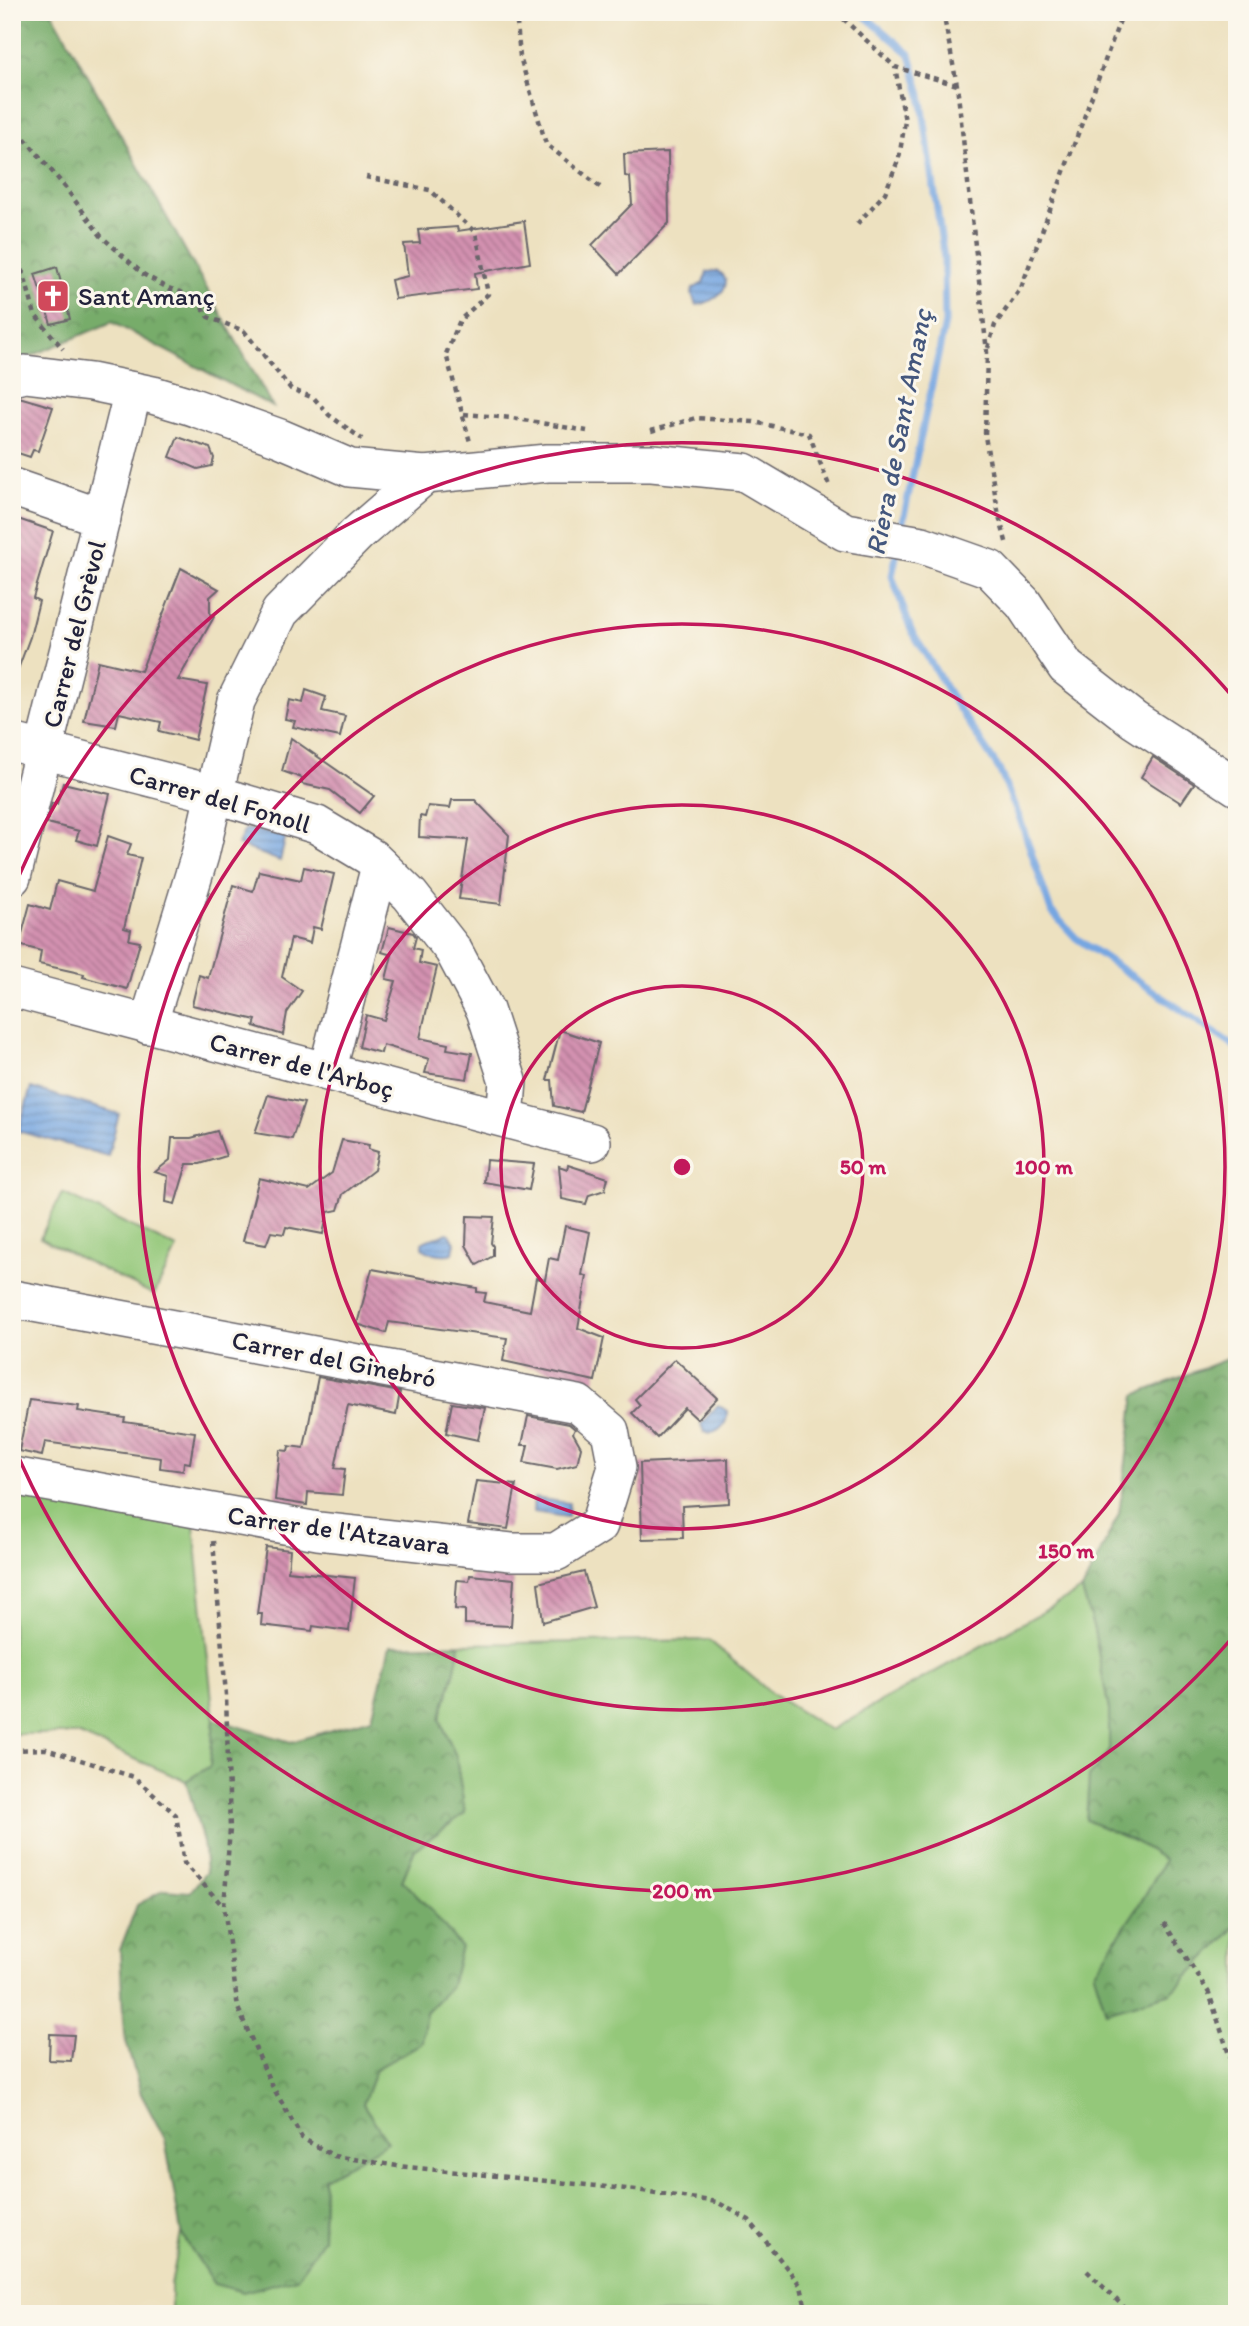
<svg xmlns="http://www.w3.org/2000/svg" width="1249" height="2326" viewBox="0 0 1249 2326" font-family="Itim,sans-serif">
  <defs>
    <pattern id="forest-crowns" width="20" height="18" patternUnits="userSpaceOnUse" patternTransform="scale(1.75)"><rect width="20" height="18" fill="#77ac6a"/><path d="M2 6a3 3 0 1 1 6 0M12 15a3 3 0 1 1 6 0" fill="none" stroke="#618c58"/></pattern>
    <pattern id="water-rules" width="6" height="5" patternUnits="userSpaceOnUse" patternTransform="scale(1.75)"><rect width="6" height="5" fill="#76a6e1"/><path d="M0 2.5h6" fill="none" stroke="#6087b8"/></pattern>
    <pattern id="building-back-hatch" width="6" height="6" patternUnits="userSpaceOnUse" patternTransform="scale(1.75)"><rect width="6" height="6" fill="#d391b0"/><path d="M-1 5l2 2M0 0l6 6M5-1l2 2" fill="none" stroke="#ab7690"/></pattern>
  </defs>
  <rect width="100%" height="100%" fill="#fbf7ec"/>
  <filter id="ink" filterUnits="userSpaceOnUse"><feTurbulence type="fractalNoise" baseFrequency=".0143" numOctaves="2"/><feDisplacementMap in="SourceGraphic" scale="14" xChannelSelector="R" yChannelSelector="G"/><feConvolveMatrix kernelMatrix="1 2 1 2 8 2 1 2 1" color-interpolation-filters="sRGB"/></filter>
  <filter id="wash" filterUnits="userSpaceOnUse"><feTurbulence type="fractalNoise" baseFrequency=".00686" numOctaves="4" result="noise"/><feDisplacementMap in="SourceGraphic" scale="28" xChannelSelector="R" yChannelSelector="G"/><feGaussianBlur stdDeviation="1.57" result="paint"/><feColorMatrix in="noise" values="0 0 0 0 0 0 0 0 0 0 0 0 0 0 0 0 0 1.4 0 .05"/><feComposite in="paint" operator="in"/></filter>
  <g filter="url(#wash)">
    <rect width="100%" height="100%" fill="#ede1c0"/>
    <!-- green -->
    <g fill="#94c87a" stroke="#5b755a" stroke-width="2">
      <polygon points="62,1193 177,1248 154,1295 40,1238"/>
      <polygon points="12,1491 194,1525 214,1719 210,1766 186,1781 77,1734 12,1734"/>
      <polygon points="1082,1590 1094,1630 1109,1710 1109,1752 1089,1777 1136,1842 1165,1860 1141,1902 1105,2011 1171,1993 1237,1925 1237,2314 171,2314 171,2285 181,2233 214,2284 323,2239 324,2178 387,2142 363,2104 376,2069 421,2043 426,2012 451,1986 431,1910 402,1881 415,1849 465,1813 456,1757 440,1719 454,1674 460,1644 709,1640 772,1694 830,1730"/>
    </g>
    <!-- forest -->
    <g fill="url(#forest-crowns)" stroke="#4c6752" stroke-width="2">
      <polygon points="12,12 52,12 273,407 112,322 12,364"/>
      <polygon points="1237,1355 1237,1925 1171,1993 1106,2012 1094,1973 1141,1902 1165,1860 1136,1842 1086,1820 1089,1777 1109,1752 1109,1710 1094,1630 1082,1590 1119,1514 1135,1395"/>
      <polygon points="460,1644 454,1674 440,1719 456,1757 465,1813 415,1849 402,1881 431,1910 461,1947 451,1986 426,2012 422,2043 376,2069 363,2104 388,2142 324,2178 323,2239 297,2278 243,2292 214,2284 181,2233 165,2139 141,2094 124,2034 120,1950 137,1905 164,1890 190,1892 206,1872 203,1842 186,1781 210,1766 214,1719 291,1742 372,1718 390,1646"/>
    </g>
    <!-- water -->
    <g fill="url(#water-rules)" stroke="#4c648e" stroke-width="2">
      <path d="M 717,271 C 740,283 713,304 696,305 L 692,294 L 693,289 L 703,283 L 707,272 Z"/>
      <polygon points="245,829 286,836 280,861 238,845"/>
      <polygon points="31,1088 119,1114 108,1156 18,1131"/>
      <path d="M 447,1233 L 450,1234 L 455,1243 L 453,1253 C 444,1256 429,1253 422,1248 L 422,1243 C 430,1237 438,1239 447,1233 Z"/>
      <path d="M 718,1405 L 727,1411 C 728,1424 718,1436 704,1432 L 701,1424 Z"/>
      <polygon points="534,1498 569,1503 568,1517 533,1512"/>
    </g>
    <g fill="none" stroke-linecap="round" stroke-linejoin="round">
      <!-- stream -->
      <g stroke="#76a6e1" stroke-width="7">
        <polyline points="860,12 910,54 921,95 944,258 945,323 901,530"/>
        <polyline points="897,552 892,576 911,630 957,706 999,769 1020,819 1051,911 1076,938 1237,1048"/>
      </g>
    </g>
    <g id="blocks">
      <!-- building -->
      <g fill="url(#building-back-hatch)">
        <polygon points="668,152 669,223 619,274 592,245 632,204 630,177 625,176 624,154"/>
        <polygon points="524,221 530,263 475,273 477,289 395,299 391,280 408,276 404,244 420,243 418,230 457,227 458,231"/>
        <polygon points="57,267 70,319 51,324 35,274"/>
        <polygon points="12,397 19,397 53,407 38,451 33,450 30,457 12,451"/>
        <polygon points="178,437 210,448 214,458 212,466 198,469 170,457"/>
        <polygon points="12,517 53,531 33,598 39,601 30,637 14,680"/>
        <polygon points="181,568 219,589 210,597 210,614 214,617 178,680 207,685 195,740 159,731 161,722 119,713 116,726 84,721 98,661 141,671"/>
        <polygon points="306,690 326,697 322,711 345,716 340,737 293,727 295,721 285,719 289,700 303,703"/>
        <polygon points="291,738 374,796 360,813 330,790 302,784 302,778 282,771"/>
        <polygon points="1153,757 1194,784 1181,803 1141,777"/>
        <polygon points="63,783 110,794 97,846 76,840 79,831 47,823 52,803 57,804"/>
        <polygon points="452,800 475,800 509,835 501,904 459,899 468,840 419,837 420,816 425,817 428,806 450,808"/>
        <polygon points="108,836 131,844 127,855 141,858 124,928 131,930 129,940 140,942 127,989 83,977 84,974 39,964 41,951 19,945 30,904 50,910 57,881 93,891"/>
        <polygon points="304,867 334,874 321,929 313,927 310,943 291,938 282,977 302,991 287,1013 283,1035 254,1026 256,1020 192,1005 199,975 208,978 233,885 253,891 259,871 301,880"/>
        <polygon points="389,927 413,933 416,937 413,948 421,950 419,963 437,967 420,1038 448,1044 447,1049 472,1053 467,1079 425,1073 429,1059 383,1045 381,1053 359,1047 366,1015 384,1020 396,981 386,979 392,955 382,952"/>
        <polygon points="560,1030 599,1043 581,1112 554,1106 552,1080 547,1080"/>
        <polygon points="268,1095 304,1103 292,1139 255,1133"/>
        <polygon points="217,1131 226,1156 200,1164 187,1164 175,1204 166,1202 168,1176 155,1172 170,1160 172,1138 191,1138"/>
        <polygon points="342,1140 369,1145 368,1149 378,1152 374,1170 343,1194 338,1210 328,1212 323,1234 286,1227 284,1234 271,1232 266,1245 243,1241 259,1178 309,1190 332,1173"/>
        <polygon points="486,1160 534,1164 529,1190 484,1182"/>
        <polygon points="568,1165 608,1178 605,1190 589,1195 586,1204 562,1199 559,1166 567,1169"/>
        <polygon points="467,1216 494,1217 491,1243 493,1246 493,1256 477,1265 466,1245"/>
        <polygon points="565,1226 590,1232 582,1275 587,1276 578,1328 604,1338 595,1381 503,1361 507,1338 389,1322 386,1333 357,1324 372,1269 477,1288 477,1292 486,1293 484,1302 530,1311 536,1278 545,1280 549,1258 558,1260"/>
        <polygon points="675,1359 717,1398 697,1419 685,1408 657,1438 632,1413 640,1405 635,1399"/>
        <polygon points="318,1377 400,1392 396,1415 348,1405 335,1468 345,1469 342,1495 308,1492 307,1505 275,1500 280,1450 288,1451 289,1446 304,1448"/>
        <polygon points="29,1400 79,1406 78,1411 125,1418 124,1422 195,1432 190,1463 184,1462 183,1471 160,1468 161,1458 45,1442 42,1456 19,1451"/>
        <polygon points="452,1403 485,1408 478,1440 446,1433"/>
        <polygon points="528,1416 569,1424 575,1429 573,1433 581,1447 577,1464 557,1469 524,1463 528,1445 522,1445"/>
        <polygon points="728,1459 729,1503 682,1506 683,1538 642,1539 640,1463"/>
        <polygon points="476,1481 516,1485 508,1529 468,1524"/>
        <polygon points="266,1547 290,1550 288,1571 355,1578 349,1631 313,1626 312,1631 261,1625 262,1614 257,1614"/>
        <polygon points="584,1572 594,1607 543,1622 538,1583"/>
        <polygon points="470,1575 514,1579 511,1626 465,1624 465,1610 455,1609 457,1580 469,1581"/>
        <polygon points="50,2034 74,2035 71,2061 49,2060"/>
      </g>
    </g>
  </g>
  <g filter="url(#ink)">
    <use href="#blocks" fill-opacity="0" stroke="#69656a" stroke-width="2"/>
    <g fill="none" stroke-linecap="round" stroke-linejoin="round">
      <defs>
        <g id="minor">
          <polyline points="12,377 25,374 91,382 153,395 190,406 280,438 350,468 425,475 547,463 652,463 744,472 845,532 922,545 990,569 1023,603 1066,667 1134,720 1237,787"/>
          <polyline points="12,487 102,518"/>
          <polyline points="12,742 214,794 317,825 372,858 410,895 453,950 485,1010 508,1081 505,1118"/>
          <polyline points="12,877 133,391"/>
          <polyline points="12,988 592,1142"/>
          <polyline points="148,1025 200,855 236,701 280,612 357,534 425,475"/>
          <polyline points="327,1072 380,866"/>
          <polyline points="12,1299 578,1404 610,1431 617,1467 599,1525 556,1552 511,1552 318,1531 12,1476"/>
        </g>
      </defs>
      <!-- minor casing -->
      <use href="#minor" stroke="#69656a" stroke-width="40"/>
      <!-- path -->
      <g stroke="#69656a" stroke-width="4.5" stroke-dasharray="5 5" stroke-linecap="butt">
        <polyline points="516,12 520,57 546,144 600,187"/>
        <polyline points="836,12 895,67 957,85"/>
        <polyline points="943,12 957,85 987,352 985,436 999,516 1007,545"/>
        <polyline points="12,123 65,187 101,236 143,274 168,288 195,297 208,317 244,331 291,389 314,398 329,415 362,439"/>
        <polyline points="366,177 430,190 476,233 488,294 460,320 446,354 470,442"/>
        <polyline points="857,224 885,193 899,158 905,121 895,67"/>
        <polyline points="12,231 35,315 63,349"/>
        <polyline points="988,348 995,325 1021,288 1123,12"/>
        <polyline points="464,414 512,418 587,431"/>
        <polyline points="651,431 696,418 754,422 809,434 830,488"/>
        <polyline points="213,1541 226,1695 230,1829 224,1907 238,2008 270,2082 302,2138 334,2156 398,2166 636,2190 717,2202 749,2220 801,2286 807,2314"/>
        <polyline points="12,1750 46,1749 134,1777 176,1815 184,1863 223,1906"/>
        <polyline points="1164,1923 1209,1993 1237,2079"/>
        <polyline points="1087,2271 1131,2314"/>
      </g>
      <!-- minor -->
      <use href="#minor" stroke="#fff" stroke-width="37"/>
    </g>
  </g>
  <!-- distance rings -->
  <g fill="none" stroke="#c2185b" stroke-width="3.5">
    <circle cx="682" cy="1167" r="181"/>
    <circle cx="682" cy="1167" r="362"/>
    <circle cx="682" cy="1167" r="543"/>
    <path d="M1237 1632A724 724 0 0 1 13 1444M13 890A724 724 0 0 1 1237 702"/>
  </g>
  <!-- icons -->
  <defs>
    <symbol id="church-square" viewBox="-11 -11 22 22"><rect x="-9" y="-9" width="18" height="18" rx="4" fill="#d1495b" stroke="#fbf7ec"/><path d="M-1.2-6h2.4v3.5h3.3v2.4h-3.3V6h-2.4V-.1h-3.3v-2.4h3.3Z" fill="#fff"/></symbol>
  </defs>
  <g fill-rule="evenodd">
    <use href="#church-square" x="34" y="277" width="38" height="38"/>
  </g>
  <g text-anchor="middle" stroke-width="6" stroke-linejoin="round" paint-order="stroke">
    <!-- poi labels -->
    <g font-size="26" fill="#22223b" stroke="#fbf7ec" text-anchor="start">
      <text x="78" y="305">Sant Amanç</text>
    </g>
    <!-- street labels -->
    <g font-size="26" fill="#22223b" stroke="#fbf7ec">
      <text transform="translate(74 634) rotate(-76)" y="9">Carrer del Grèvol</text>
      <text transform="translate(220 799) rotate(16)" y="9">Carrer del Fonoll</text>
      <text transform="translate(302 1065) rotate(15)" y="9">Carrer de l'Arboç</text>
      <text transform="translate(334 1359) rotate(11)" y="9">Carrer del Ginebró</text>
      <text transform="translate(339 1530) rotate(8)" y="9">Carrer de l'Atzavara</text>
    </g>
    <!-- water labels -->
    <g font-size="28" font-style="italic" fill="#44577d" stroke="#fbf7ec">
      <text transform="translate(898 432) rotate(-79)" y="10">Riera de Sant Amanç</text>
    </g>
  </g>
  <circle cx="682" cy="1167" r="10" fill="#c2185b" stroke="#fbf7ec" stroke-width="3.5"/>
  <g font-size="21" text-anchor="middle" font-weight="bold" fill="#c2185b" stroke="#fbf7ec" stroke-width="6" stroke-linejoin="round" paint-order="stroke">
    <text x="863" y="1174">50 m</text>
    <text x="1044" y="1174">100 m</text>
    <text x="1066" y="1558">150 m</text>
    <text x="682" y="1898">200 m</text>
  </g>
  <!-- margin -->
  <rect width="1249" height="2326" fill="none" stroke="#fbf7ec" stroke-width="42"/>
</svg>
